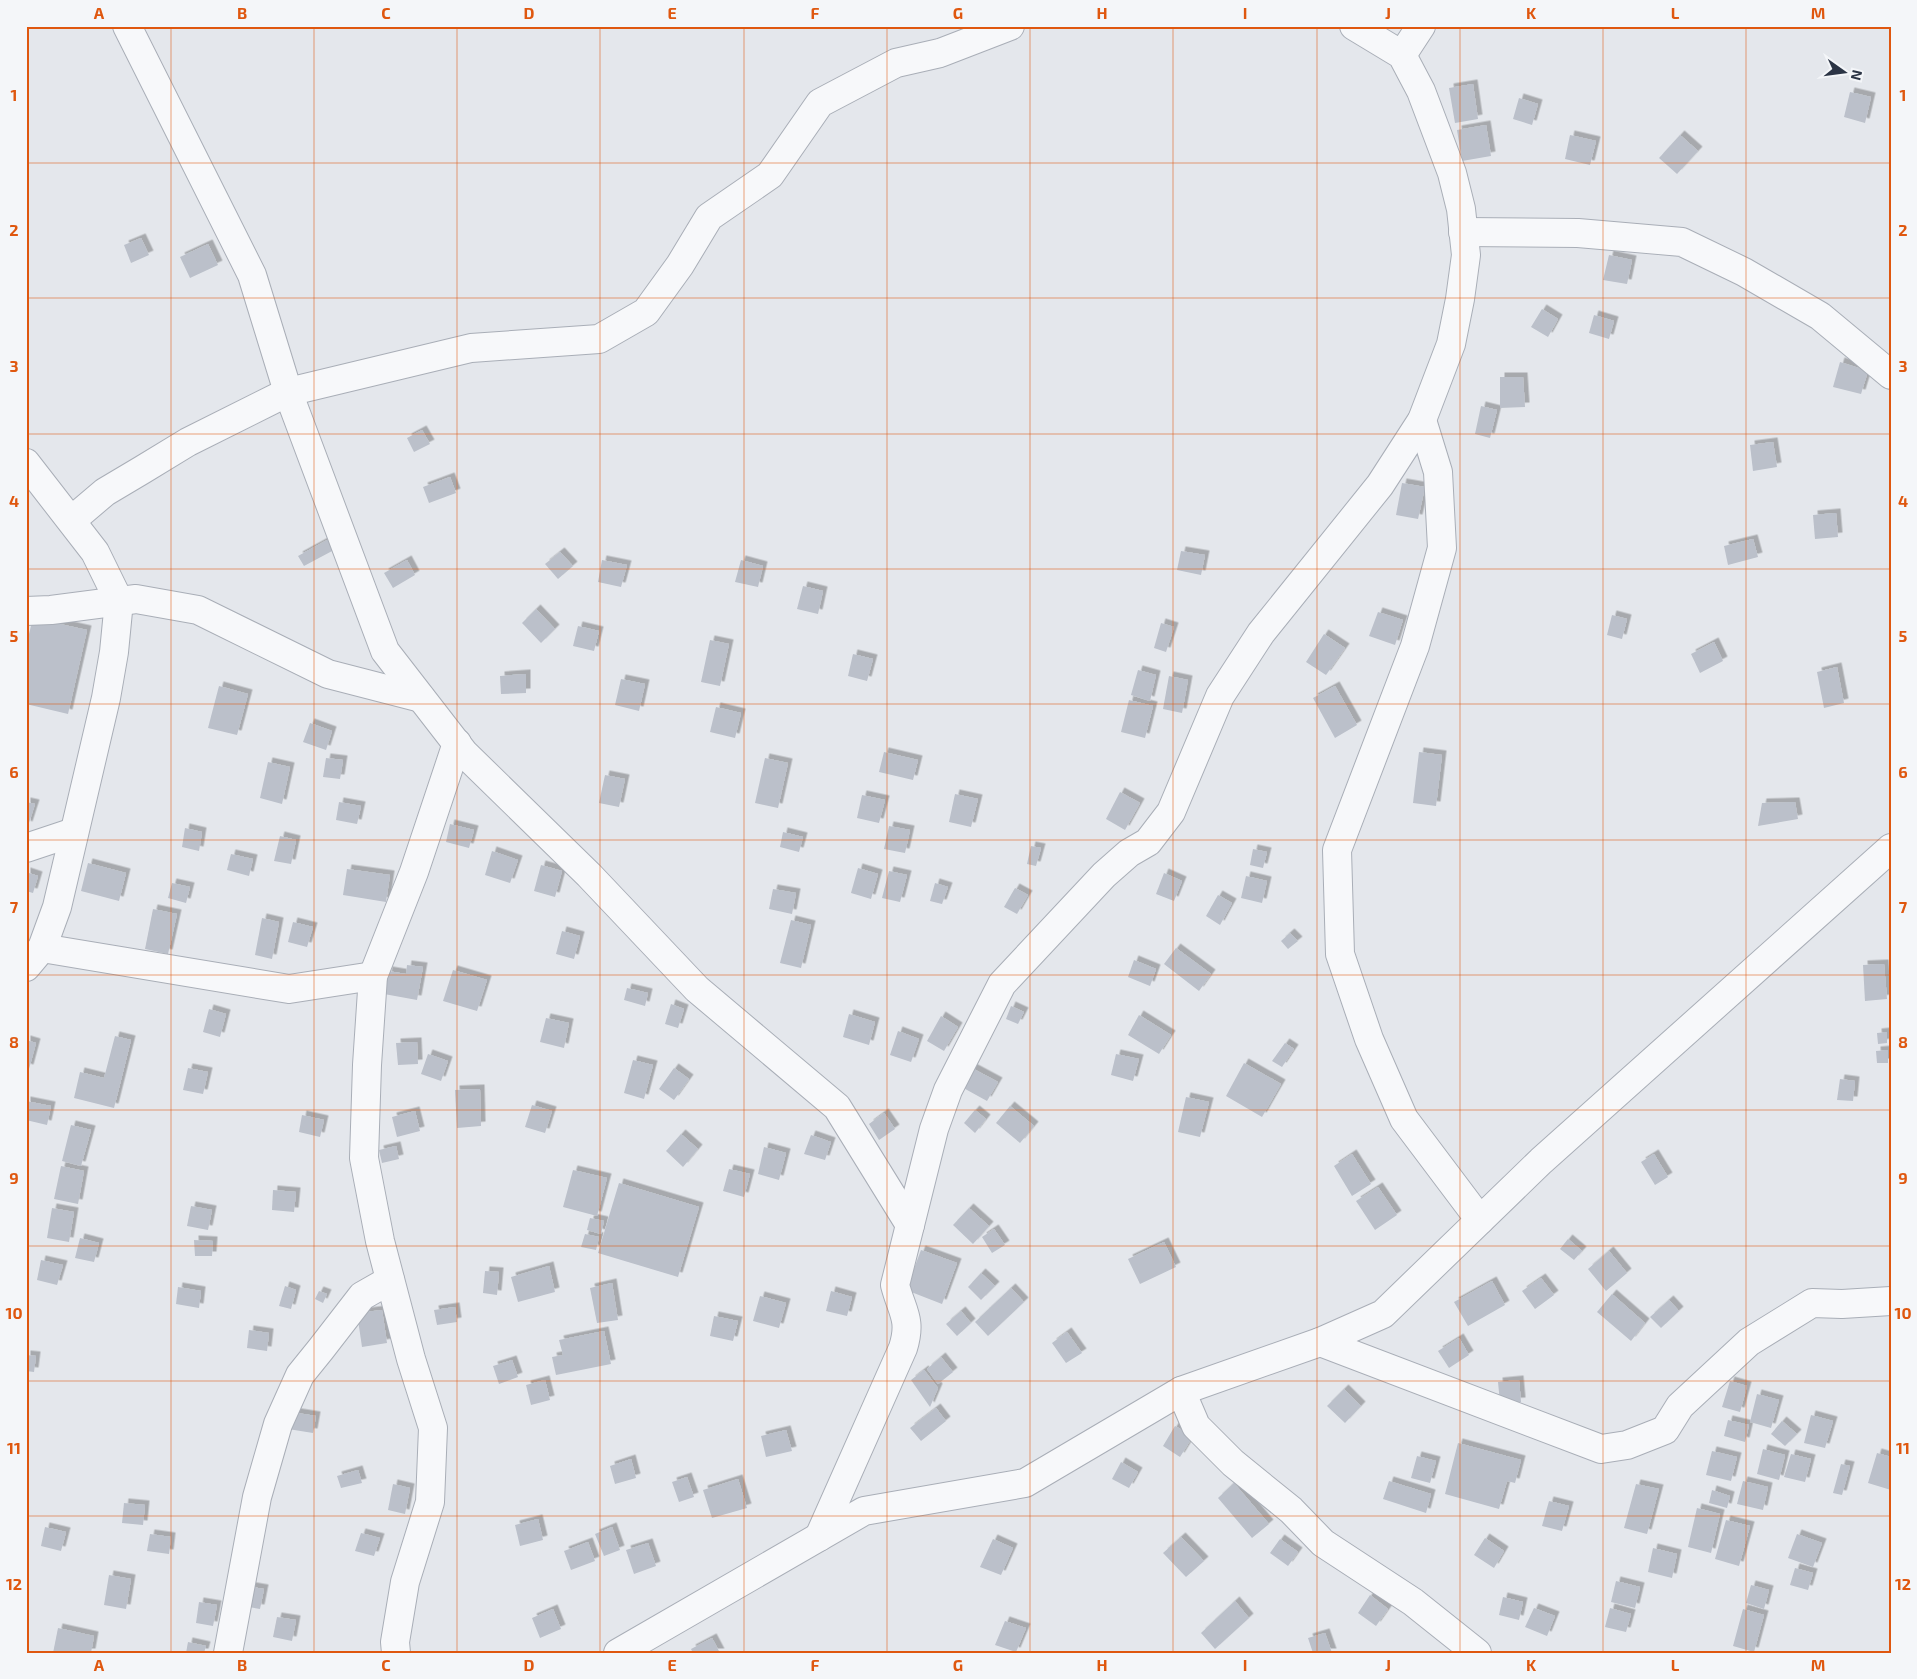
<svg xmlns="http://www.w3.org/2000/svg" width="1917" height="1679" viewBox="0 0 1917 1679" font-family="'Exo 2',sans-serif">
  <defs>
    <filter id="shadow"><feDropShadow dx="4.5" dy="-4.5" stdDeviation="0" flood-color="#0004"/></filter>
  </defs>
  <rect width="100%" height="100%" fill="#e4e7ec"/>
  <!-- building -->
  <g fill="#bbc0ca" filter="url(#shadow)">
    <polygon points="1473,84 1478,119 1455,123 1449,88"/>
    <polygon points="1850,92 1871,97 1865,123 1844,117"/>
    <polygon points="1519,98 1538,104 1532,125 1513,119"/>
    <polygon points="1486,125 1491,156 1462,161 1457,130"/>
    <polygon points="1570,135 1596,141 1590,165 1565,159"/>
    <polygon points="1680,135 1698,151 1677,174 1659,158"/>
    <polygon points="141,238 149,255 131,263 124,245"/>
    <polygon points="208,244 218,265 190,278 180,257"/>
    <polygon points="1609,255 1632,260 1627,284 1603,280"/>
    <polygon points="1542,309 1558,319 1548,337 1531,327"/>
    <polygon points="1594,315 1614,321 1609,339 1589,333"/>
    <polygon points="1840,362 1868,371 1861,394 1833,387"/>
    <polygon points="1500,377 1523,377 1525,407 1500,408"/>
    <polygon points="1481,406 1497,410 1490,438 1475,434"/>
    <polygon points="422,430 430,444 414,452 407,438"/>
    <polygon points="1773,442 1777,467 1753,471 1750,445"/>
    <polygon points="450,477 456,493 429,503 423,487"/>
    <polygon points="1402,483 1425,487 1418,519 1396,515"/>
    <polygon points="1836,513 1838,537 1815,539 1813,515"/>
    <polygon points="329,539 334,550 304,566 298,556"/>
    <polygon points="1753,539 1758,557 1728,565 1724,546"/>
    <polygon points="1181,551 1205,555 1201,575 1177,570"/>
    <polygon points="560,552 573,566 558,579 545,564"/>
    <polygon points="407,560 415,575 393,588 384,573"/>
    <polygon points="602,560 627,565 621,587 598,582"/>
    <polygon points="741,560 763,566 758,587 735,582"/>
    <polygon points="803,586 823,591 818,614 797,609"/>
    <polygon points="536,609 555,629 541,643 522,623"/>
    <polygon points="1378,612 1403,620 1395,645 1369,636"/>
    <polygon points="1612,615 1627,619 1622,639 1607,635"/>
    <polygon points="33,618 87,630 68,714 26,704 26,646"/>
    <polygon points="1161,623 1174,627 1166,652 1154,648"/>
    <polygon points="578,626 599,631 594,651 573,646"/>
    <polygon points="1324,634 1345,648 1326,675 1306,662"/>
    <polygon points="710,640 729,644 720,686 701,682"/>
    <polygon points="1714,642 1723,661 1700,673 1691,654"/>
    <polygon points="853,654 873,659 867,681 848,676"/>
    <polygon points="1837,667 1844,703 1824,708 1817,672"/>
    <polygon points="1138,670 1156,675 1150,701 1131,695"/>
    <polygon points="526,674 526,693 501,694 500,676"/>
    <polygon points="1169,676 1188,680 1182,713 1163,709"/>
    <polygon points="621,679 645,684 639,711 615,705"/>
    <polygon points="219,686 248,694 237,735 208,728"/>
    <polygon points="1335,686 1357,725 1335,738 1313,698"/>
    <polygon points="1129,700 1153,706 1145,738 1121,732"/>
    <polygon points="716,707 741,713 735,738 710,732"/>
    <polygon points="310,723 332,731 326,750 303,742"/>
    <polygon points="884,752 918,760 913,780 879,772"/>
    <polygon points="1419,752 1442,755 1436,806 1413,803"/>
    <polygon points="326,758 343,760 340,779 323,777"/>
    <polygon points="765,758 788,763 778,808 755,803"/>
    <polygon points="268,762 290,767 282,804 260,798"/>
    <polygon points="605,775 625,779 619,807 599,803"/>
    <polygon points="1120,792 1140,803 1125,830 1106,819"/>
    <polygon points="955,794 978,799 971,827 949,822"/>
    <polygon points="862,795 885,800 879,823 857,818"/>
    <polygon points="26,802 35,804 28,826 26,825"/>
    <polygon points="339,802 361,806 357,824 336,820"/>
    <polygon points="1795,802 1798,819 1758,826 1762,803"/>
    <polygon points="450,824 474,830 469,848 446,842"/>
    <polygon points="889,826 910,830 905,853 884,849"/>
    <polygon points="185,828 202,832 199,851 182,847"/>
    <polygon points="783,832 803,837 799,852 780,847"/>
    <polygon points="280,836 296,840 291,864 274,861"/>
    <polygon points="1031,846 1041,848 1036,866 1027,864"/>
    <polygon points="1253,849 1267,852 1263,868 1250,865"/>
    <polygon points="492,851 518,860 510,883 485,875"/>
    <polygon points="231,854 253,859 249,876 227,870"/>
    <polygon points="88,863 126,873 119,901 81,891"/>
    <polygon points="541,865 562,871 555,897 534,891"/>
    <polygon points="858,868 878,874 871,899 851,893"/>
    <polygon points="347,869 390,875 386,902 343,895"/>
    <polygon points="889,871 907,875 900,902 882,898"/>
    <polygon points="26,872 38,876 33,893 26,891"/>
    <polygon points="1164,873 1182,881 1174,901 1156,894"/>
    <polygon points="1246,876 1267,881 1262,903 1241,898"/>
    <polygon points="172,883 190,887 186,903 168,898"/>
    <polygon points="935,883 948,887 942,904 930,901"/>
    <polygon points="1015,888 1028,895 1017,914 1004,907"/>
    <polygon points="773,889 796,893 792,914 769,909"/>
    <polygon points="1218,895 1232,903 1220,925 1206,916"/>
    <polygon points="153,909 177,914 168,954 145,949"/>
    <polygon points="262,918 279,922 272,959 255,955"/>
    <polygon points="791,920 811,925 801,968 780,963"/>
    <polygon points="293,922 313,927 307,947 288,942"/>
    <polygon points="562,931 580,936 574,959 556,954"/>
    <polygon points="1290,933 1298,941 1288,949 1281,941"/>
    <polygon points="1176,948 1211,974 1199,991 1164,964"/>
    <polygon points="1134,960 1156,969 1150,986 1128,977"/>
    <polygon points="1884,964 1887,999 1865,1001 1863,965"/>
    <polygon points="407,965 423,967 417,1000 384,994 388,971 406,974"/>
    <polygon points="453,970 487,980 477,1011 443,1001"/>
    <polygon points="627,988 648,993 645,1006 624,1000"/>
    <polygon points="671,1004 684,1009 678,1028 665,1024"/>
    <polygon points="1011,1006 1024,1012 1018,1024 1006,1019"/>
    <polygon points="209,1009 226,1014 220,1037 203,1032"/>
    <polygon points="849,1014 875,1022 869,1045 843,1037"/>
    <polygon points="1139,1015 1171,1035 1159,1054 1128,1035"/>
    <polygon points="941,1016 958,1027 944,1051 927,1041"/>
    <polygon points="546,1018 569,1023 564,1048 540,1042"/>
    <polygon points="898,1031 919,1039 911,1062 890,1055"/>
    <polygon points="1887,1032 1887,1043 1878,1044 1877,1033"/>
    <polygon points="115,1036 131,1040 114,1108 74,1098 80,1072 104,1078"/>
    <polygon points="26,1040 36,1043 29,1069 26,1068"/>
    <polygon points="417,1042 418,1064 398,1065 396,1043"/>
    <polygon points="1285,1043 1294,1049 1282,1067 1272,1061"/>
    <polygon points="1888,1050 1888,1063 1877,1063 1876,1051"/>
    <polygon points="428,1054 448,1061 441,1081 421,1074"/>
    <polygon points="1116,1054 1139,1059 1133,1081 1111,1075"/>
    <polygon points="633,1060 653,1065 644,1099 624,1093"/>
    <polygon points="1244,1063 1281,1084 1262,1117 1226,1096"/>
    <polygon points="968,1066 998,1082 987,1101 958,1085"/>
    <polygon points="188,1068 208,1072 203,1094 183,1090"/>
    <polygon points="674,1068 689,1079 674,1100 659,1089"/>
    <polygon points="1840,1079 1855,1081 1853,1101 1837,1100"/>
    <polygon points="480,1089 481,1126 457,1128 455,1090"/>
    <polygon points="1186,1097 1209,1102 1200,1137 1178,1132"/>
    <polygon points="26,1101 51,1106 47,1125 26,1120"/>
    <polygon points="532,1105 552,1111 545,1133 525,1127"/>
    <polygon points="1010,1106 1034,1126 1020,1143 996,1123"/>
    <polygon points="975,1110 986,1119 975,1133 964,1123"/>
    <polygon points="415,1111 420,1131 397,1137 392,1117"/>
    <polygon points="884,1113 895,1129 879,1140 869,1124"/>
    <polygon points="302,1115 324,1120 320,1137 299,1132"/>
    <polygon points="71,1125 91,1130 81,1166 62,1161"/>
    <polygon points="681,1134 698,1149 683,1167 666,1151"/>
    <polygon points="811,1135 831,1142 825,1160 804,1154"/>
    <polygon points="396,1146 399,1159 382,1163 379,1150"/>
    <polygon points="764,1147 786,1153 779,1180 758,1174"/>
    <polygon points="1352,1154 1371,1184 1352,1196 1334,1166"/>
    <polygon points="1654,1154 1668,1177 1655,1185 1641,1162"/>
    <polygon points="61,1166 84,1171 78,1204 54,1199"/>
    <polygon points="729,1169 750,1174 744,1197 723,1191"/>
    <polygon points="573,1170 607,1178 597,1216 563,1207"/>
    <polygon points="619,1183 699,1207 678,1277 598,1253"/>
    <polygon points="1378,1187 1397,1215 1375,1230 1356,1201"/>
    <polygon points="273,1190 296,1192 294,1212 272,1210"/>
    <polygon points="191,1206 212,1210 208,1230 187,1226"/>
    <polygon points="52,1208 74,1212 69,1242 47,1238"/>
    <polygon points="969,1208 989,1226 973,1244 953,1225"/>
    <polygon points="590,1218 604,1221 601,1234 587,1230"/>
    <polygon points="994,1229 1005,1245 992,1253 982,1237"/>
    <polygon points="585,1234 599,1237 596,1250 581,1247"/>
    <polygon points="80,1238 99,1243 94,1262 75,1258"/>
    <polygon points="1568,1239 1582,1251 1574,1260 1560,1249"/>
    <polygon points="194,1240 213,1241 212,1256 195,1256"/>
    <polygon points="1164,1242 1176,1267 1140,1284 1128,1259"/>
    <polygon points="921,1250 957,1263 942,1304 906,1290"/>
    <polygon points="1609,1251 1627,1273 1606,1291 1588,1269"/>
    <polygon points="41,1260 63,1265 57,1285 37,1280"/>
    <polygon points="549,1266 555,1292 518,1302 511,1277"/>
    <polygon points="485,1271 499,1272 497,1295 483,1293"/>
    <polygon points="981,1273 995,1286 981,1300 968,1287"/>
    <polygon points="1541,1278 1554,1295 1535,1309 1522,1291"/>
    <polygon points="1492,1281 1505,1305 1468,1326 1454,1302"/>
    <polygon points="612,1283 618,1320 597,1323 590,1288"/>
    <polygon points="285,1286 296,1290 291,1309 279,1306"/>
    <polygon points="178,1287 201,1291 199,1308 176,1304"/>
    <polygon points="1011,1288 1024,1302 988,1336 975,1322"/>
    <polygon points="319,1291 327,1294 323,1303 315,1299"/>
    <polygon points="831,1291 852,1297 847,1316 826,1311"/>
    <polygon points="1612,1294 1645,1323 1631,1341 1597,1312"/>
    <polygon points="760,1296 786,1303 779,1328 753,1321"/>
    <polygon points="1669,1300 1679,1311 1661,1328 1650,1317"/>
    <polygon points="455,1307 457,1322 437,1325 434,1310"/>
    <polygon points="382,1310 387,1343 362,1347 357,1313"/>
    <polygon points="961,1311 971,1323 957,1336 946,1324"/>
    <polygon points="714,1316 738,1321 733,1341 710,1336"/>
    <polygon points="249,1330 269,1333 267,1351 247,1348"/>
    <polygon points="604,1331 611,1364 556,1375 552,1357 563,1355 559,1340"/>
    <polygon points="1067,1332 1082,1353 1066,1363 1052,1343"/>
    <polygon points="1459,1338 1469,1355 1449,1368 1438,1351"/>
    <polygon points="26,1355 36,1356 34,1372 26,1371"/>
    <polygon points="941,1357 953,1372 938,1384 927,1369"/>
    <polygon points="512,1360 518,1377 499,1384 493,1366"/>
    <polygon points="924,1370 938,1388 930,1407 911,1380"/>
    <polygon points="545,1380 550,1400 531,1405 526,1385"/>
    <polygon points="1519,1380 1521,1402 1500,1403 1498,1382"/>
    <polygon points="1730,1381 1747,1386 1740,1412 1722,1407"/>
    <polygon points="1344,1389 1361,1406 1345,1423 1327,1406"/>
    <polygon points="1757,1394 1779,1400 1771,1428 1750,1422"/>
    <polygon points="936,1408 946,1421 921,1441 910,1428"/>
    <polygon points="291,1412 316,1416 313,1433 288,1429"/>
    <polygon points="1811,1415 1833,1421 1825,1448 1804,1443"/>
    <polygon points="1728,1420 1749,1425 1745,1442 1724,1436"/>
    <polygon points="1782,1421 1797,1434 1785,1446 1771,1434"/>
    <polygon points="1175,1426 1193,1436 1180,1457 1163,1446"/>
    <polygon points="786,1430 792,1451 766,1457 761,1436"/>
    <polygon points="1458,1443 1521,1460 1515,1483 1507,1481 1499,1509 1445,1494"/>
    <polygon points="1763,1449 1785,1455 1779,1480 1757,1474"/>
    <polygon points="1712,1451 1737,1457 1731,1481 1706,1475"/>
    <polygon points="1877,1453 1891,1457 1891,1490 1868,1483"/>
    <polygon points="1791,1454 1811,1459 1805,1482 1784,1477"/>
    <polygon points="1417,1456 1436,1461 1430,1483 1411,1478"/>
    <polygon points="631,1459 636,1478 615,1484 610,1466"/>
    <polygon points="1121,1462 1138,1472 1129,1488 1112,1479"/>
    <polygon points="1841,1464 1850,1466 1842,1495 1833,1493"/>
    <polygon points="358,1470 362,1483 341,1488 337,1476"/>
    <polygon points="687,1477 694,1497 679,1502 672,1482"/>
    <polygon points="738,1479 747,1508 712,1518 703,1490"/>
    <polygon points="1389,1481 1431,1494 1426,1513 1383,1499"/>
    <polygon points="1743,1481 1768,1487 1763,1510 1737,1504"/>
    <polygon points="1234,1483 1269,1524 1252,1538 1218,1498"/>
    <polygon points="393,1484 410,1488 405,1514 388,1510"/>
    <polygon points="1636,1484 1659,1489 1647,1534 1624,1528"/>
    <polygon points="1712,1490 1730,1496 1727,1508 1709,1503"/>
    <polygon points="1549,1501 1569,1506 1562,1531 1542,1526"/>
    <polygon points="124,1503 145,1505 143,1525 122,1523"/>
    <polygon points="1697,1508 1720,1514 1711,1553 1688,1547"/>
    <polygon points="538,1519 543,1540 520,1546 515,1525"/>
    <polygon points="1726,1520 1750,1526 1739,1566 1715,1559"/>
    <polygon points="45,1527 66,1532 61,1551 41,1546"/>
    <polygon points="612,1527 620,1550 604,1556 595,1534"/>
    <polygon points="361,1533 380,1538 374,1556 355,1551"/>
    <polygon points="150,1534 171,1537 169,1554 147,1551"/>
    <polygon points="1797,1534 1822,1543 1813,1567 1788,1558"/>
    <polygon points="1181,1537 1204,1561 1186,1577 1163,1553"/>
    <polygon points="1485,1538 1504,1551 1494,1568 1474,1555"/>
    <polygon points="993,1539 1013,1548 1001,1575 980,1567"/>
    <polygon points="1280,1539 1298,1552 1288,1566 1270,1553"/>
    <polygon points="588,1542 595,1561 571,1570 564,1551"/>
    <polygon points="648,1543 656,1566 634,1574 626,1550"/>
    <polygon points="1653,1548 1677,1554 1672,1578 1648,1572"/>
    <polygon points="1795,1568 1813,1573 1808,1590 1790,1585"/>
    <polygon points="109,1575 131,1579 126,1609 104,1605"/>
    <polygon points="1616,1581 1640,1587 1635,1608 1611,1602"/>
    <polygon points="1751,1585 1769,1590 1764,1609 1746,1603"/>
    <polygon points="246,1586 264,1589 260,1609 243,1606"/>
    <polygon points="1370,1595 1388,1609 1376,1626 1358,1613"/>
    <polygon points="1503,1597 1523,1602 1519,1620 1499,1615"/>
    <polygon points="1235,1601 1249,1618 1215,1649 1201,1633"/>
    <polygon points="199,1602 217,1605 213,1626 196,1623"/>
    <polygon points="1534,1608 1555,1616 1547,1636 1525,1627"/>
    <polygon points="1610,1608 1631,1614 1626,1632 1605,1627"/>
    <polygon points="553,1609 561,1629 540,1638 532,1618"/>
    <polygon points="1743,1609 1764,1615 1754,1652 1733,1646"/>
    <polygon points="277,1617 296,1620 292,1641 273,1637"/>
    <polygon points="1005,1621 1026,1628 1016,1652 995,1645"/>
    <polygon points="58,1628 94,1636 91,1653 53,1653"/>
    <polygon points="1325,1633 1332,1653 1313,1653 1308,1638"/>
    <polygon points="712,1638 720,1653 693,1653 691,1649"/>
    <polygon points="188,1642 206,1646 204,1653 186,1653"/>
  </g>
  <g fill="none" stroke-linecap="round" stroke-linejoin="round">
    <defs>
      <g id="minor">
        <polyline points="127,26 252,275 288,392 385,651 464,753 589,875 697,989 837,1107 910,1225"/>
        <polyline points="1402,55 1421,26"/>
        <polyline points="1463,232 1578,233 1682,242 1744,272 1820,316 1891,375"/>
        <polyline points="1422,420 1438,472 1442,548 1415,646 1337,850 1340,954 1369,1039 1404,1119 1480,1220"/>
        <polyline points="26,463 95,552 119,601 114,652 106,698 57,907 42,948 26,967"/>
        <polyline points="72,520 105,492 142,470 188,442 288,392 471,348 599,339 646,312 680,265 709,217 770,175 820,103 896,63 940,53 1010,26"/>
        <polyline points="26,611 51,610 136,599 198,610 328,674 421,698"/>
        <polyline points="26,848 74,832"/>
        <polyline points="42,948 289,989 373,976"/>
        <polyline points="1320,1342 1601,1449 1627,1445 1665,1430 1680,1406 1749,1342 1812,1303 1842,1304 1891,1301"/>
        <polyline points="1181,1391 1196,1426 1233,1463 1291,1510 1323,1543 1413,1602 1477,1653"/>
        <path d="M 819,1537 L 903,1348 C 912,1319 902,1312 895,1285 L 934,1129 L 948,1090 L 1002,984 L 1104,875 L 1129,853 L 1148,842 L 1171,812 L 1220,696 L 1261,633 L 1380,485 L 1422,420 L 1451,344 L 1460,299 L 1466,255 L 1461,209 L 1452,173 L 1421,91 L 1402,55 L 1354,26"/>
        <polyline points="228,1653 257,1497 278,1424 300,1375 321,1349 362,1296 390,1280"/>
        <polyline points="396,1653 395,1642 405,1582 430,1502 433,1428 411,1359 380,1241 364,1158 367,1065 373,976 414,872 457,743"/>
        <polyline points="618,1653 864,1511 1025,1483 1181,1391 1320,1342 1383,1314 1541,1161 1891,848"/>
      </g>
    </defs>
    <!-- minor casing -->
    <use href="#minor" stroke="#a9aeb7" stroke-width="30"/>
    <!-- minor -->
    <use href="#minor" stroke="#f7f8fa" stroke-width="28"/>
  </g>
  <!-- grid -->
  <path fill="none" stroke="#df570f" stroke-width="1" stroke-opacity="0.55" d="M 171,26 L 171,1653M 314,26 L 314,1653M 457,26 L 457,1653M 600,26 L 600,1653M 744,26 L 744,1653M 887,26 L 887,1653M 1030,26 L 1030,1653M 1173,26 L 1173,1653M 1317,26 L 1317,1653M 1460,26 L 1460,1653M 1603,26 L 1603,1653M 1746,26 L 1746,1653M 26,163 L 1891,163M 26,298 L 1891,298M 26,434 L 1891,434M 26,569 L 1891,569M 26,704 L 1891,704M 26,840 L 1891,840M 26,975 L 1891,975M 26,1110 L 1891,1110M 26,1246 L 1891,1246M 26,1381 L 1891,1381M 26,1516 L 1891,1516"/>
  <!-- border -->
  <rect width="1917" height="1679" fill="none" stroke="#f4f6f9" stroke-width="55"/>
  <!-- north arrow -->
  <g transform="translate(1844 72) rotate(104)" stroke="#f4f6f9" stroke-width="4" paint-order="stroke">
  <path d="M0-4L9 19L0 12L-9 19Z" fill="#2b3445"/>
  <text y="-8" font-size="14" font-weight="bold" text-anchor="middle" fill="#2b3445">N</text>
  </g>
  <rect x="28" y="28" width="1862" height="1624" fill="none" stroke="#df570f" stroke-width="2"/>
  <g font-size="16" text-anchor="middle" font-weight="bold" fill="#df570f">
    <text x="99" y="19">A</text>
    <text x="242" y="19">B</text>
    <text x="386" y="19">C</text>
    <text x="529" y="19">D</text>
    <text x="672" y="19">E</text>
    <text x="815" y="19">F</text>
    <text x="958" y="19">G</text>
    <text x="1102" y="19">H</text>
    <text x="1245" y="19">I</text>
    <text x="1388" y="19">J</text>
    <text x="1531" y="19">K</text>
    <text x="1675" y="19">L</text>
    <text x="1818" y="19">M</text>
    <text x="14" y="101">1</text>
    <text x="1903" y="101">1</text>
    <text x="14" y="236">2</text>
    <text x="1903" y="236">2</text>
    <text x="14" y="372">3</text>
    <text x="1903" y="372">3</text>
    <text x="14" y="507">4</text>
    <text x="1903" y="507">4</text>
    <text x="14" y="642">5</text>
    <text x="1903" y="642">5</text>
    <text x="14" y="778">6</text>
    <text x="1903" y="778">6</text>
    <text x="14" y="913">7</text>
    <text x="1903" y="913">7</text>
    <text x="14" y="1048">8</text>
    <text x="1903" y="1048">8</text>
    <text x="14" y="1184">9</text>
    <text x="1903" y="1184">9</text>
    <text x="14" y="1319">10</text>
    <text x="1903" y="1319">10</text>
    <text x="14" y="1454">11</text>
    <text x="1903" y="1454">11</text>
    <text x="14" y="1590">12</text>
    <text x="1903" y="1590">12</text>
    <text x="99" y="1671">A</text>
    <text x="242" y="1671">B</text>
    <text x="386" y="1671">C</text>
    <text x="529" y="1671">D</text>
    <text x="672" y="1671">E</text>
    <text x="815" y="1671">F</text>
    <text x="958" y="1671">G</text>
    <text x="1102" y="1671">H</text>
    <text x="1245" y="1671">I</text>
    <text x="1388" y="1671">J</text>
    <text x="1531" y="1671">K</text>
    <text x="1675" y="1671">L</text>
    <text x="1818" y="1671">M</text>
  </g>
</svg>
